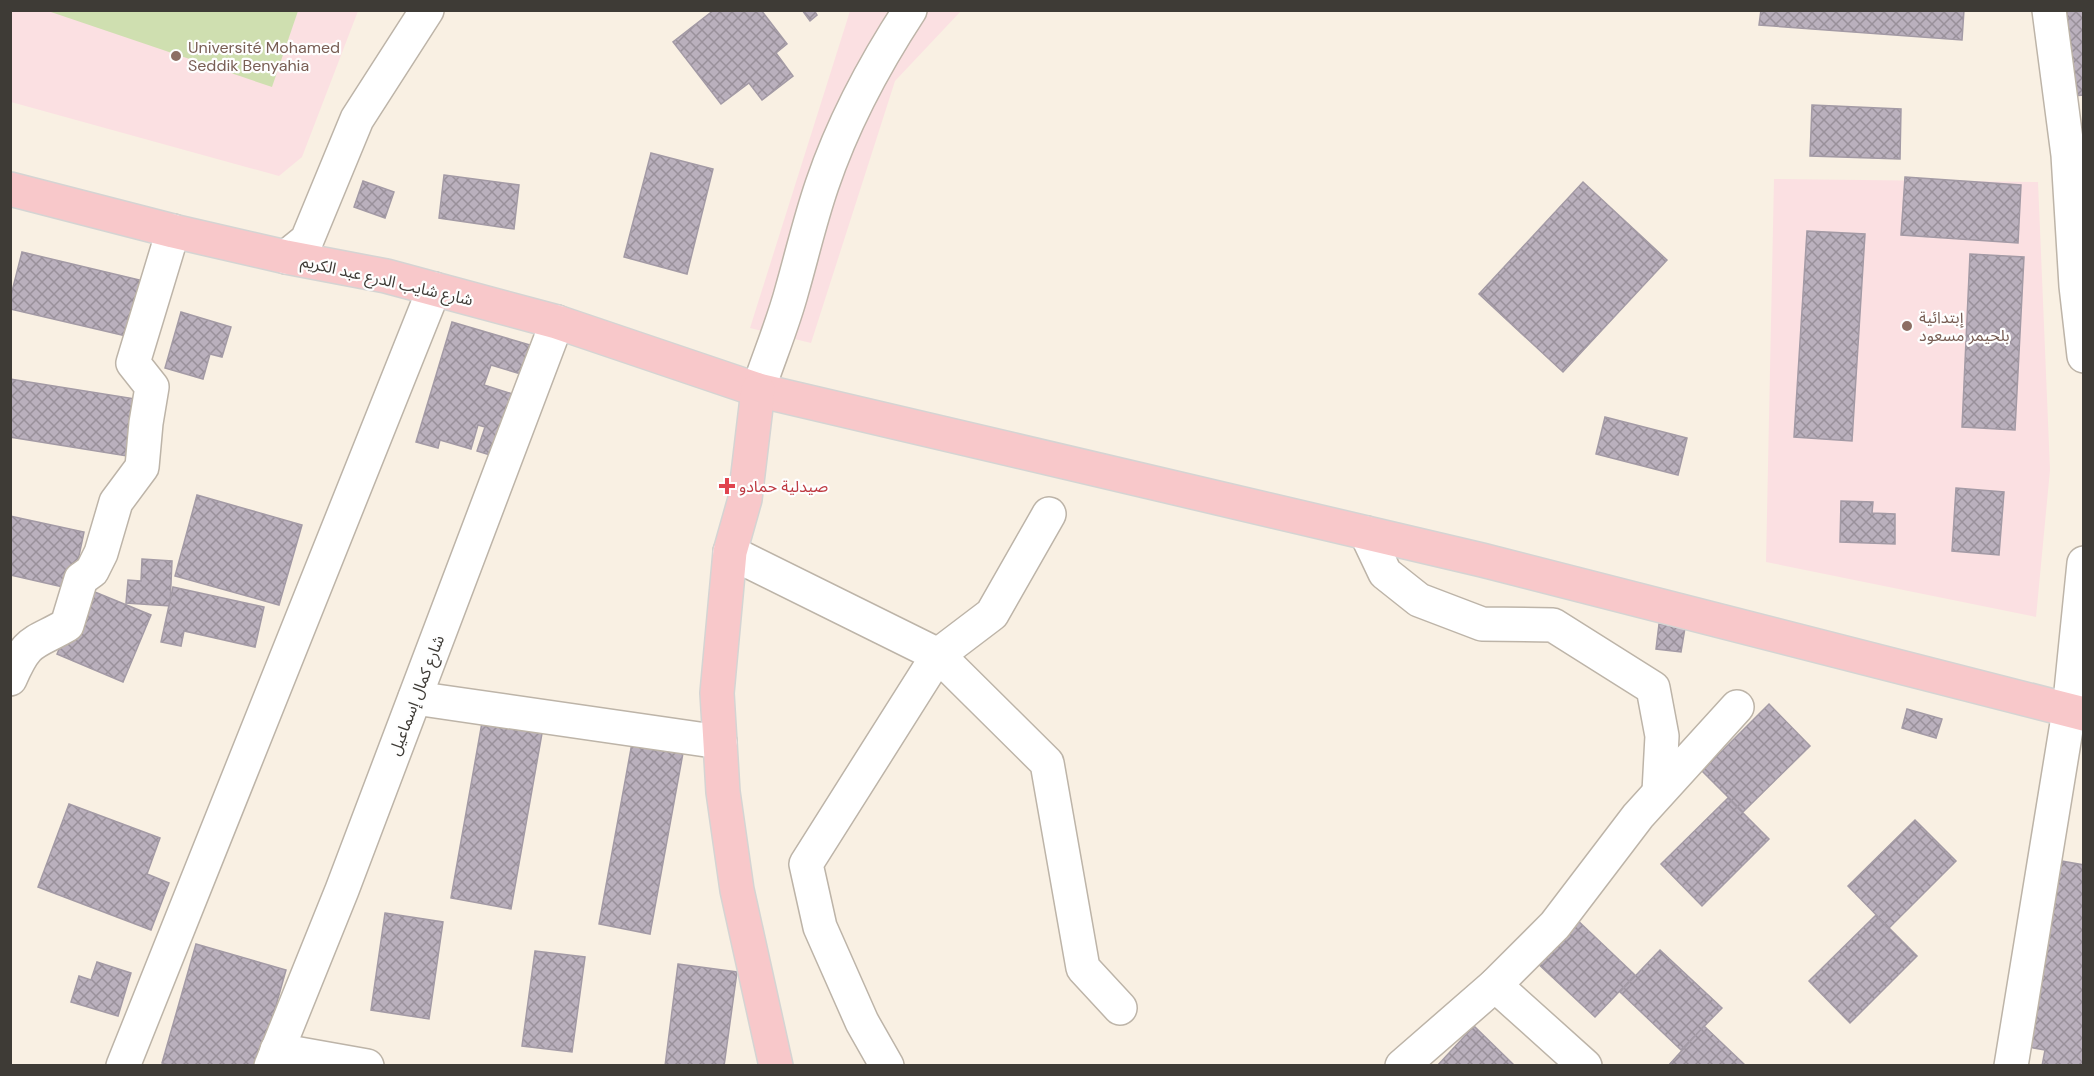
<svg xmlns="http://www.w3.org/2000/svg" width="2094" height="1076" viewBox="0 0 2094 1076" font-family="'DM Sans','Noto Sans Arabic',sans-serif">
  <defs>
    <pattern id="building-cross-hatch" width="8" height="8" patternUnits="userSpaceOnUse" patternTransform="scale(1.5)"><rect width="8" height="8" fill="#bab0bd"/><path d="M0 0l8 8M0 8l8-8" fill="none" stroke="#99909a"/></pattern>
  </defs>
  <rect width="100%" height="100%" fill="#f9f0e3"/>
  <!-- education -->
  <g fill="#fbe0e2">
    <polygon points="10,11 358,11 302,157 279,176 11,102"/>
    <polygon points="850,11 961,11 895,81 811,343 750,328"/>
    <polygon points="1774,179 2038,182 2050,470 2036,617 1766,562"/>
  </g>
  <!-- green -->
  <polygon fill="#cfdfb0" points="48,11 298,11 272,87"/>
  <!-- building -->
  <g fill="url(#building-cross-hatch)" stroke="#a39aa5" stroke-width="1.5">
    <polygon points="714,10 761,10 787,44 776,53 793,76 762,100 749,83 721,104 673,42"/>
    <polygon points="802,10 814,10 817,15 810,21"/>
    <polygon points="1761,10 1964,10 1962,40 1759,25"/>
    <polygon points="2084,10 2084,95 2071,96 2067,11"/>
    <polygon points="1812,105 1901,109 1900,159 1810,156"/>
    <polygon points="651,153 713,169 687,274 624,257"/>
    <polygon points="444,175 519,185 514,229 439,218"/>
    <polygon points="1905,177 2021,185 2018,243 1901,235"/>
    <polygon points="363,181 394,192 385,218 354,207"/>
    <polygon points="1583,182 1667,260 1563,372 1479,294"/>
    <polygon points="1807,231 1865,234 1852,441 1794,437"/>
    <polygon points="22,252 148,282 135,338 10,309 10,299"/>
    <polygon points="1970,254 2024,257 2015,430 1962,427"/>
    <polygon points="181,312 231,327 222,357 210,354 203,379 165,368"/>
    <polygon points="452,322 530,345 521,374 491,365 484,385 519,396 500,458 477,451 485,427 478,425 471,449 440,440 438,448 416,442"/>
    <polygon points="10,379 142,400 133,457 10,437"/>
    <polygon points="1605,417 1687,438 1678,475 1596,454"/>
    <polygon points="1956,488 2004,492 1999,555 1952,551"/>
    <polygon points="197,495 302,525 279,605 175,576"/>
    <polygon points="1841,501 1873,502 1872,513 1895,514 1895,544 1840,542"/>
    <polygon points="10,516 84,532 72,589 10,575"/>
    <polygon points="142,559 172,561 170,606 126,603 128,580 141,581"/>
    <polygon points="173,587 264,607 255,647 184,631 181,646 161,642"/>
    <polygon points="85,588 151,615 123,682 57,654"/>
    <polygon points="1659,624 1685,628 1681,652 1656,649"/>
    <polygon points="1769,704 1810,746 1743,812 1702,771"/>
    <polygon points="1907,709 1942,719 1936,738 1902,728"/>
    <polygon points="484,711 544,722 511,909 451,898"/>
    <polygon points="634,732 685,742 650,934 599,924"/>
    <polygon points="1728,798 1769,839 1702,906 1661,864"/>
    <polygon points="69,804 160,838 147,874 169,883 151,930 38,887"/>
    <polygon points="1915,820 1956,861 1889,928 1848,886"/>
    <polygon points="2056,860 2084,865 2084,1066 2042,1066 2045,1050 2023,1046"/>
    <polygon points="385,913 443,922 429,1019 371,1010"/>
    <polygon points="1876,915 1917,956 1850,1023 1809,981"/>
    <polygon points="1574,917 1635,975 1595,1017 1534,960"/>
    <polygon points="196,944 286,970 259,1066 172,1066 162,1063"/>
    <polygon points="1660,950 1722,1008 1681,1050 1620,992"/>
    <polygon points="535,951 585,957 572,1052 522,1046"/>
    <polygon points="97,962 131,973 118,1016 71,1002 79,976 91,980"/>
    <polygon points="678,964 737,972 724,1066 665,1066"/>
    <polygon points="1474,1026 1515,1066 1437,1066"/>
    <polygon points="1704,1026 1746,1066 1668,1066"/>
  </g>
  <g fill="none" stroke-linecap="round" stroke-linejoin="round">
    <defs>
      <g id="minor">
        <polyline points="2049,10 2068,155 2076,286 2084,356"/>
        <polyline points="286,257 307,240 357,119 427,10"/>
        <path d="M 758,390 C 769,357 783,324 792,290 C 802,255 810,220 822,185 C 843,123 874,65 910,10"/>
        <polyline points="1366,533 1385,573 1419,600 1482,624 1553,625 1653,688 1662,736 1659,792"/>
        <polyline points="730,552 938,655 1047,763 1083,968 1120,1008"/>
        <path d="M 10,679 C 28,638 32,645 67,625 L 81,579 L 92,571 L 101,553 L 116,502 L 142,467 L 146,423 L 152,387 L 133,363 L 173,231"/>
        <polyline points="415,698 720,742"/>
        <polyline points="1495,985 1585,1066"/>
        <polyline points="277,1050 367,1066"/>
        <polyline points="123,1066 434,289"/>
        <polyline points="271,1066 342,890 557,322"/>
        <polyline points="887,1066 862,1022 820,927 806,864 938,655 992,614 1049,514"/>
        <polyline points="1402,1066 1495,985 1555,925 1638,816 1737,707"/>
        <polyline points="2011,1066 2069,711 2084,563"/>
      </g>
      <g id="major">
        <polyline points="10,189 173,231 286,257 386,276 557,322 758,390 1482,560 2084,714"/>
        <polyline points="758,390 745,499 730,552 717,693 723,792 737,890 776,1066"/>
      </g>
    </defs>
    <!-- minor casing -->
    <use href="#minor" stroke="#bdb4a8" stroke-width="36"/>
    <!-- major casing -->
    <use href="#major" stroke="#d5d4d3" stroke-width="36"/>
    <!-- minor -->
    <use href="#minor" stroke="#fff" stroke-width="33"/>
    <!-- major -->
    <use href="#major" stroke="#f8c8ca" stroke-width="33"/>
  </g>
  <!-- markers -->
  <g fill="#8d6e63" stroke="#fefefe" stroke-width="2">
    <circle cx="176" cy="56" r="6"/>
    <circle cx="1907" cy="326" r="6"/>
  </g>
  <path fill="#e0444e" stroke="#fefefe" stroke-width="2" d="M724 477h6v6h6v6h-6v6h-6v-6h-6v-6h6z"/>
  <g text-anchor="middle" stroke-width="4.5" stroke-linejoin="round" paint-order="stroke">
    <!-- education labels -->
    <g font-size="16" fill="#785e54" stroke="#fefefe" text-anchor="start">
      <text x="188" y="53">Université Mohamed<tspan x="188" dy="18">Seddik Benyahia</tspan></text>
      <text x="1919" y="323">إبتدائية<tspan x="1919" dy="18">بلحيمر مسعود</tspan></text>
    </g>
    <!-- street labels -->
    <g font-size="16" fill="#3e3b36" stroke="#fefefe">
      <text transform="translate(387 280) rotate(13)" y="6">شارع شايب الدرع عبد الكريم</text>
      <text transform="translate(416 695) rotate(-69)" y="6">شارع كمال إسماعيل</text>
    </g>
    <!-- health labels -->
    <g font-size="16" fill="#be3a42" stroke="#fefefe" text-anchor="start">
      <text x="739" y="492">صيدلية حمادو</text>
    </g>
  </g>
  <!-- border -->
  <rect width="2094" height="1076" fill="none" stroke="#3e3b36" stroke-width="24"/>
</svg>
